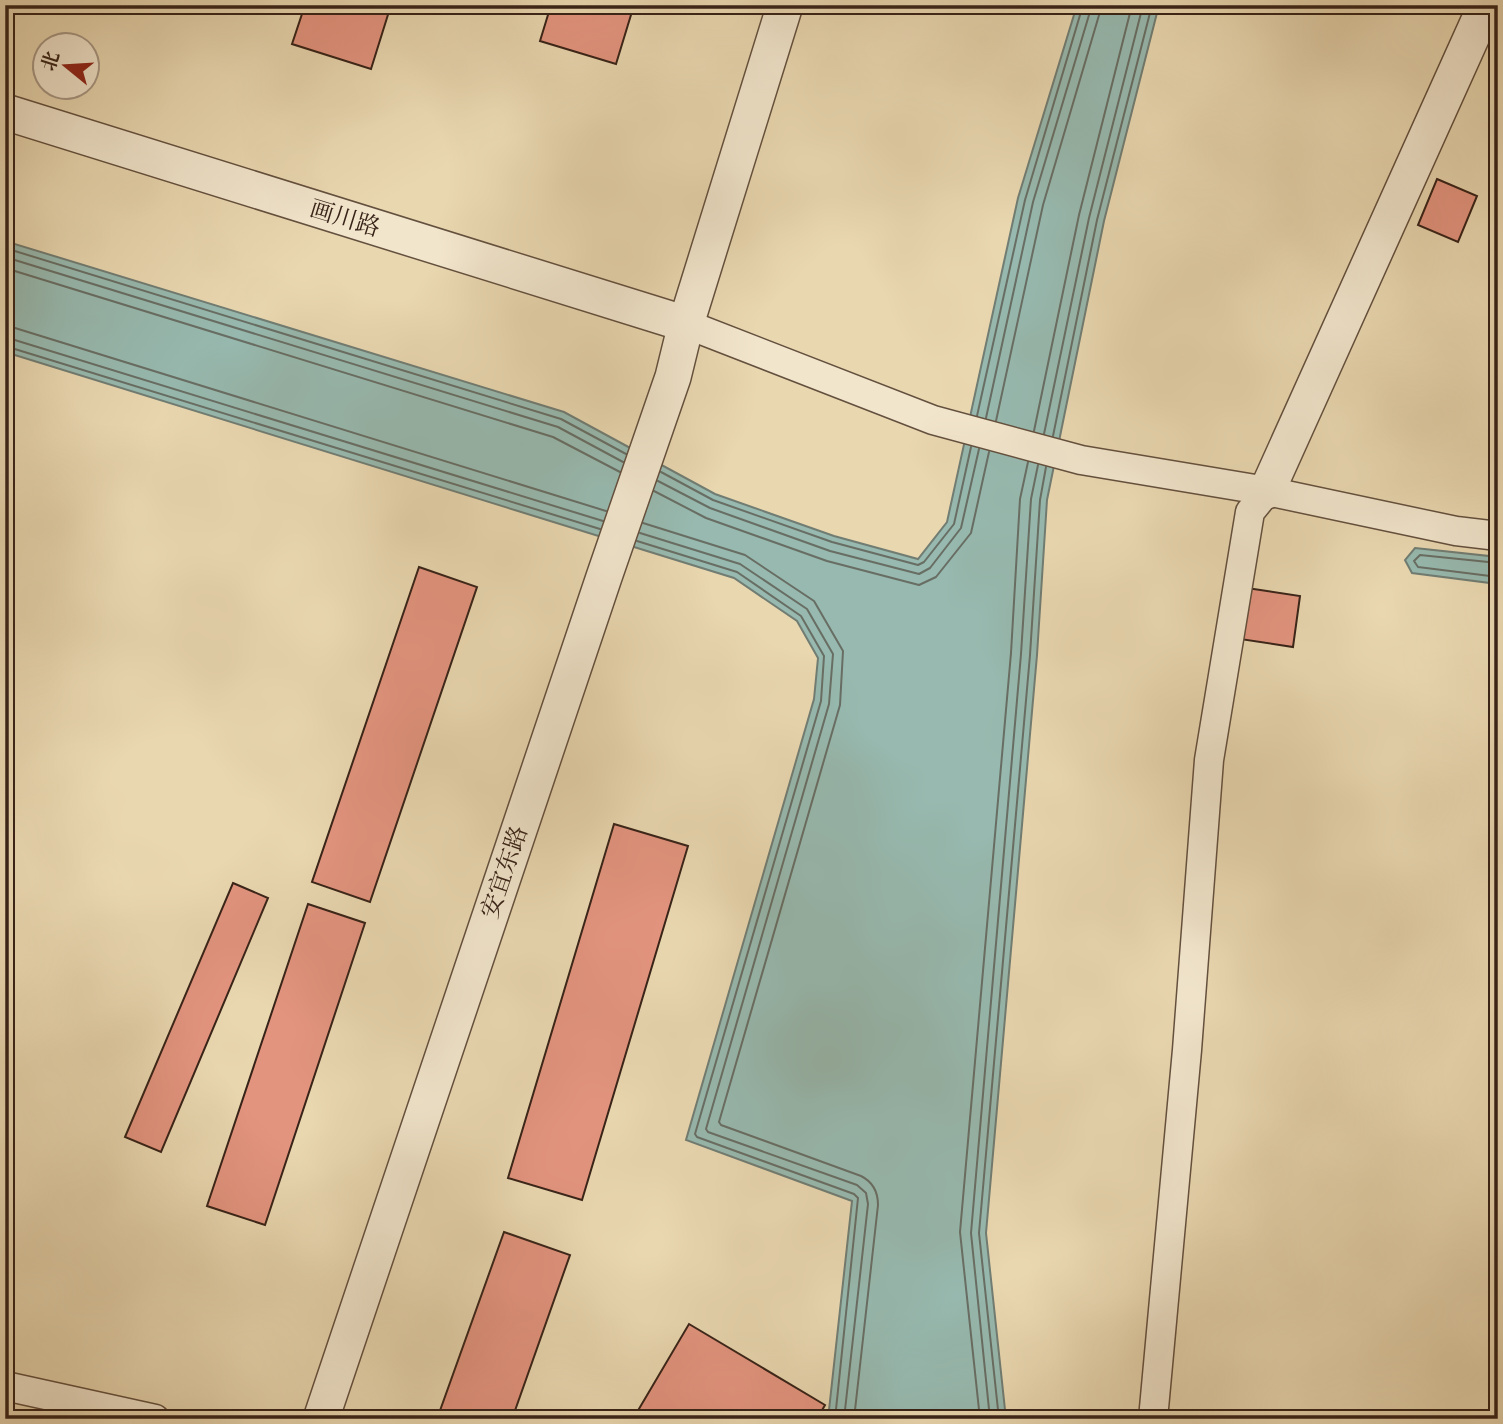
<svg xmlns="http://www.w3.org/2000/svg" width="1503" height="1424" viewBox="0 0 1503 1424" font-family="Vollkorn,'Noto Serif SC',serif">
  <rect width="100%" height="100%" fill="#e9d7b0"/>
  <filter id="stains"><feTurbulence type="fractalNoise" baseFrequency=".00286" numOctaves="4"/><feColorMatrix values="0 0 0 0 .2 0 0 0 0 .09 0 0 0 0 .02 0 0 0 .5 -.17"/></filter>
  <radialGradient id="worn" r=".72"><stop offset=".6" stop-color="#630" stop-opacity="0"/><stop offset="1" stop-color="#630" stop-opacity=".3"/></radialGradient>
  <!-- water -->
  <g fill="#97b9af" stroke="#717d73" stroke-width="2">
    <polygon points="1077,5 1159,5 1104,221 1047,500 1037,655 986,1233 1006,1419 828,1419 852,1201 686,1140 814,699 818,658 797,621 734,578 5,352 5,241 564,412 715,494 834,536 918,559 947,522 1018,198"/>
    <polygon points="1415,548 1498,557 1498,584 1412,573 1405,560"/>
  </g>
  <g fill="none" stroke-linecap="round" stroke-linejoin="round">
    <!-- shore -->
    <g stroke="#686e64" stroke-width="2">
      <polyline points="5,248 561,419 626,454"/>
      <polyline points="5,257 558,427 623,462"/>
      <polyline points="5,268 553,437 620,472"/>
      <polyline points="5,327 15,328 606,511"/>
      <polyline points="5,337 603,521"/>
      <polyline points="5,346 600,529"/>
      <polyline points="977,416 1025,200 1083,5"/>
      <polyline points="986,418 1033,202 1092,5"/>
      <polyline points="996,421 1043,205 1102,5"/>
      <polyline points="1034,431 1079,215 1132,5"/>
      <polyline points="1044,434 1089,218 1143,5"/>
      <polyline points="1053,436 1097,220 1152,5"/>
      <polyline points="661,472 713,500 832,542 918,565 924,562 954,524 971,447"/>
      <polyline points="658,481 710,508 830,551 919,574 930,568 961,528 979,449"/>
      <polyline points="654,491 706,518 827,561 919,585 936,577 971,533 989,452"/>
      <path d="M 643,523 L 745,555 L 814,601 L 843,651 L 840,705 L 719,1122 L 721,1125 L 861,1176 C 873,1182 878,1191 878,1205 L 854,1419"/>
      <polyline points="640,533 740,564 807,609 833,654 829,704 706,1129 708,1132 857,1185 866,1193 868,1204 844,1419"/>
      <polyline points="637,541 737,572 801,616 824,656 821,701 695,1134 697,1137 854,1194 858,1198 835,1419"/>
      <polyline points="1498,563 1420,555 1414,561 1418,567 1498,577"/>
      <polyline points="980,1419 960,1232 1011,653 1020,499 1028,462"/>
      <polyline points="990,1419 971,1233 1021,654 1031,499 1038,465"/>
      <polyline points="999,1419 979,1233 1030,655 1040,500 1046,467"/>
    </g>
  </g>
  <!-- building -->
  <g fill="#e3947f" stroke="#382318" stroke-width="2">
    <polygon points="305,5 391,5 371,69 292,44"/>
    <polygon points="551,5 634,5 616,64 540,41"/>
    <polygon points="1437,179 1477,196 1458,242 1418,225"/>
    <polygon points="419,567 477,587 370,902 312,882"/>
    <polygon points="1247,588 1300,596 1293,647 1240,639"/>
    <polygon points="614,824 688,846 582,1200 508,1178"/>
    <polygon points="233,883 268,898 161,1152 125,1137"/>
    <polygon points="308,904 365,923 265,1225 207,1206"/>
    <polygon points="504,1232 570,1255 512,1419 437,1419"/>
    <polygon points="689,1324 825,1405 817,1419 633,1419"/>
  </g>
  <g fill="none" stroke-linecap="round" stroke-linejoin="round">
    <defs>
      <g id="minor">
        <polyline points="686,324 933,420 1081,460 1267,491 1456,531 1498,536"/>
        <polyline points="5,1386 155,1419"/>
        <polyline points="1153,1419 1187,1050 1209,760 1250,512 1267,491"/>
      </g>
      <g id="tertiary">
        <polyline points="5,112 686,324"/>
        <polyline points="1267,491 1486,5"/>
        <polyline points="321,1419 604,577 673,377 686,324 785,5"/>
      </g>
    </defs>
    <!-- minor casing -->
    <use href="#minor" stroke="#64503e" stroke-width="31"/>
    <!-- tertiary casing -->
    <use href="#tertiary" stroke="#64503e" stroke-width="38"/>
    <!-- minor -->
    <use href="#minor" stroke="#f1e5cc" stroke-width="28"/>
    <!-- tertiary -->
    <use href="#tertiary" stroke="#f1e5cc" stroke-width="35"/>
  </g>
  <g text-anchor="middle" stroke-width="5" stroke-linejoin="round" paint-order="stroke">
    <!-- street labels -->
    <g font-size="24" fill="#382318" stroke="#f1e5cc">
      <text transform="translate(345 218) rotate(17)" y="8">画川路</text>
      <text transform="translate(504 872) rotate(-71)" y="8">安宜东路</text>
    </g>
  </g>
  <!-- margin -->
  <rect width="1503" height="1424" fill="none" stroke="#e9d7b0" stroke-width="28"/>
  <rect x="7" y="7" width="1489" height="1410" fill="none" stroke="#382318" stroke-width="3.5"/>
  <rect x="14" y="14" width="1475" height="1396" fill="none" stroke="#382318" stroke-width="2"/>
  <!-- north arrow -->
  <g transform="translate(66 66) rotate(288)"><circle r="33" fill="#f1e5cc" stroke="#a79784" stroke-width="2"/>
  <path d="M0-5L12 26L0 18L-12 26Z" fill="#8f2418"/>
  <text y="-10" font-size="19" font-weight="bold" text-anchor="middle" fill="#382318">北</text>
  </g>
  <rect width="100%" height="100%" filter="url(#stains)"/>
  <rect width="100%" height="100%" fill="url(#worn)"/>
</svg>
